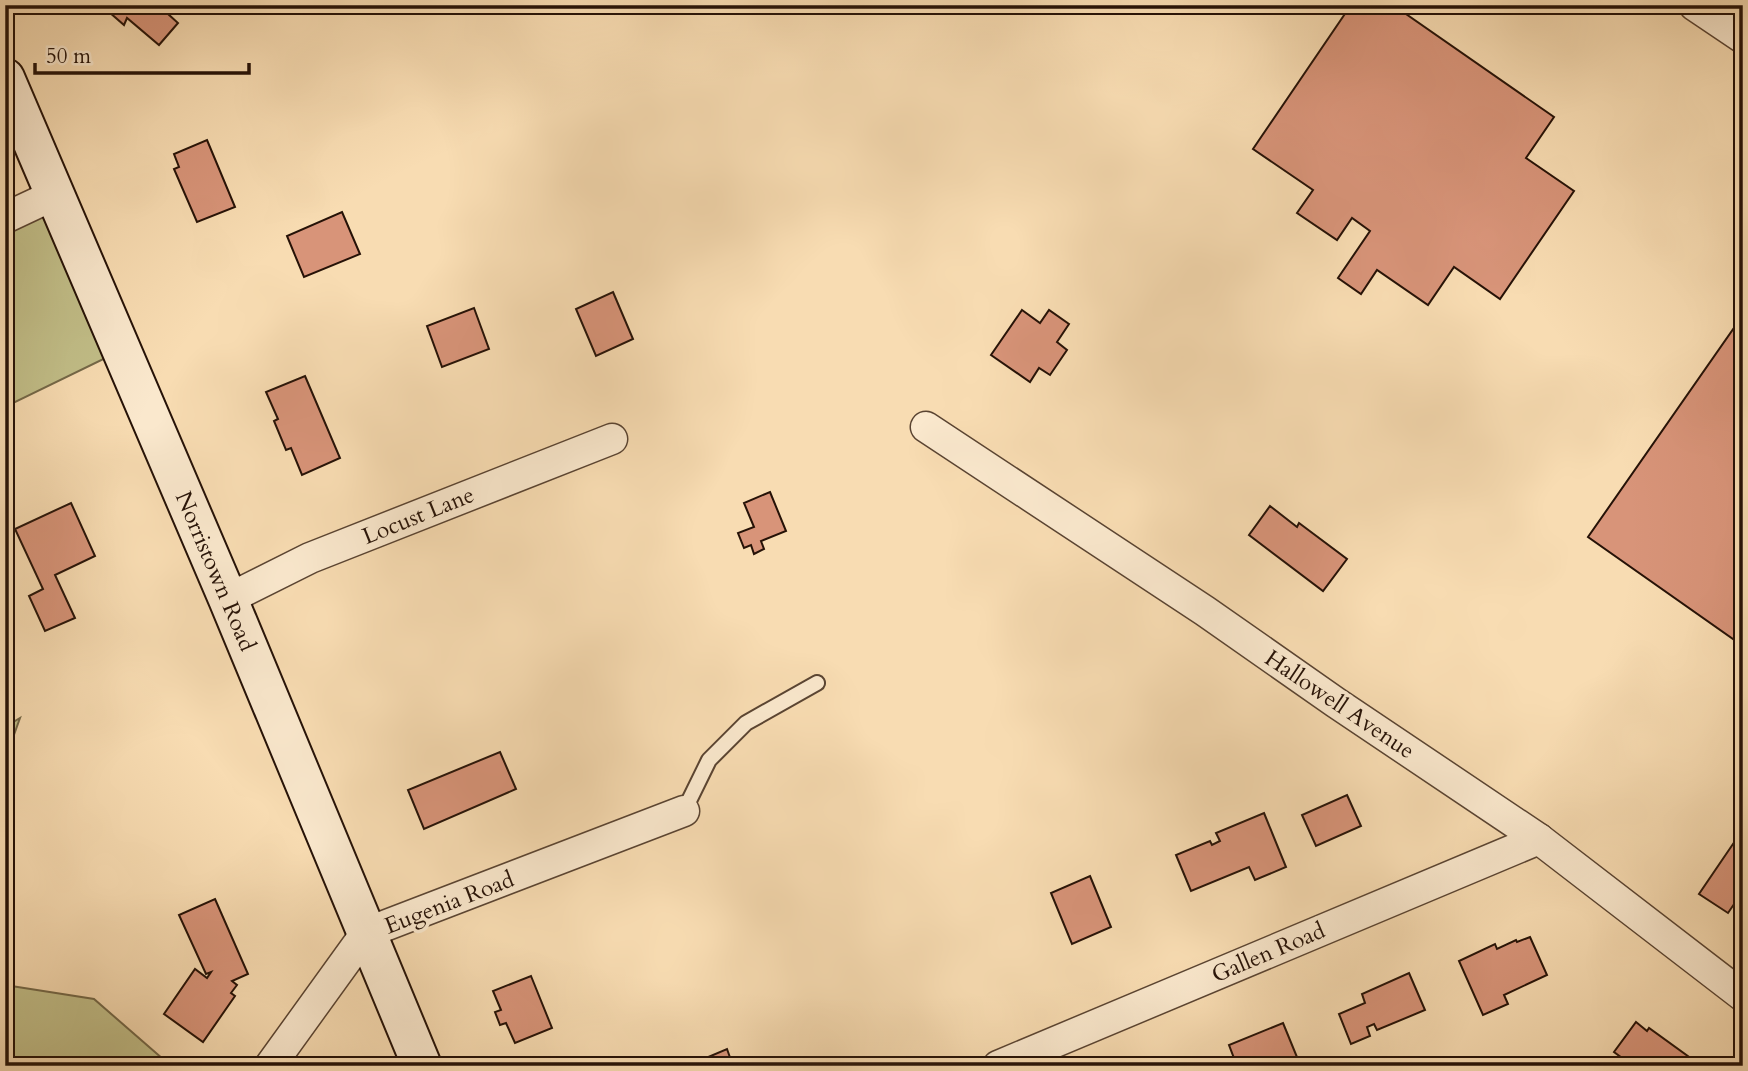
<svg xmlns="http://www.w3.org/2000/svg" width="1748" height="1071" viewBox="0 0 1748 1071" font-family="Cardo,serif">
  <rect width="100%" height="100%" fill="#f8dcb2"/>
  <filter id="stains"><feTurbulence type="fractalNoise" baseFrequency=".00286" numOctaves="4"/><feColorMatrix values="0 0 0 0 .2 0 0 0 0 .09 0 0 0 0 .02 0 0 0 .5 -.17"/></filter>
  <radialGradient id="worn" r=".72"><stop offset=".6" stop-color="#630" stop-opacity="0"/><stop offset="1" stop-color="#630" stop-opacity=".3"/></radialGradient>
  <!-- green -->
  <g fill="#c2bf89" stroke="#746848" stroke-width="2">
    <polygon points="61,207 122,350 5,407 5,229"/>
    <polygon points="20,718 5,760 5,727"/>
    <polygon points="5,985 94,999 171,1066 5,1066"/>
  </g>
  <!-- building -->
  <g fill="#d89479" stroke="#261207" stroke-width="2">
    <polygon points="101,5 173,5 167,13 178,23 159,45 127,18 124,25"/>
    <polygon points="1351,5 1393,5 1554,117 1526,158 1574,191 1500,299 1454,267 1428,305 1377,270 1361,294 1338,278 1370,231 1352,218 1337,240 1297,213 1313,190 1253,149"/>
    <polygon points="207,140 235,207 197,222 174,169 179,167 174,154"/>
    <polygon points="342,212 360,254 304,277 287,236"/>
    <polygon points="613,292 633,339 596,356 576,309"/>
    <polygon points="474,308 489,349 442,367 427,326"/>
    <polygon points="1022,310 1040,323 1049,310 1069,324 1057,342 1067,350 1050,375 1039,368 1030,382 991,355"/>
    <polygon points="1743,315 1743,646 1588,537"/>
    <polygon points="305,376 340,458 302,475 291,448 286,450 274,421 278,419 266,392"/>
    <polygon points="770,492 786,531 761,541 764,549 754,554 751,545 744,548 738,533 754,527 744,503"/>
    <polygon points="71,503 95,556 55,575 75,618 45,631 29,596 43,589 15,529"/>
    <polygon points="1270,506 1297,527 1299,523 1347,559 1323,591 1249,535"/>
    <polygon points="500,752 516,789 424,829 408,790"/>
    <polygon points="1347,795 1361,826 1316,846 1302,815"/>
    <polygon points="1264,813 1286,867 1255,880 1249,867 1191,891 1176,855 1210,841 1212,845 1220,841 1216,833"/>
    <polygon points="1735,841 1743,846 1743,891 1728,913 1699,894"/>
    <polygon points="1090,876 1111,927 1072,944 1051,893"/>
    <polygon points="215,899 248,974 232,981 237,985 231,993 235,996 203,1042 164,1014 195,969 207,978 211,972 206,974 179,915"/>
    <polygon points="1530,937 1547,975 1504,995 1508,1004 1483,1015 1459,961 1495,944 1497,949 1516,940 1517,942"/>
    <polygon points="1409,973 1425,1010 1377,1030 1374,1024 1367,1027 1370,1036 1351,1044 1339,1014 1365,1003 1362,994"/>
    <polygon points="531,976 552,1028 515,1043 506,1023 500,1025 495,1012 501,1010 493,991"/>
    <polygon points="1636,1022 1647,1031 1649,1028 1696,1062 1693,1066 1641,1066 1632,1059 1629,1063 1614,1052"/>
    <polygon points="1283,1023 1299,1062 1289,1066 1237,1066 1229,1045"/>
    <polygon points="727,1049 733,1066 687,1066"/>
  </g>
  <g fill="none" stroke-linecap="round" stroke-linejoin="round">
    <defs>
      <polyline id="service" points="684,811 709,760 746,723 817,683"/>
      <g id="minor">
        <polyline points="1694,5 1743,38"/>
        <polyline points="5,218 56,194"/>
        <polyline points="926,427 1205,611 1335,702 1539,839 1743,996"/>
        <polyline points="228,599 310,558 612,439"/>
        <polyline points="270,1066 366,933 684,811"/>
        <polyline points="998,1066 1539,839"/>
      </g>
      <polyline id="secondary" points="5,78 228,599 422,1066"/>
    </defs>
    <!-- service casing -->
    <use href="#service" stroke="#5a4432" stroke-width="18"/>
    <!-- minor casing -->
    <use href="#minor" stroke="#5a4432" stroke-width="33"/>
    <!-- secondary casing -->
    <use href="#secondary" stroke="#261207" stroke-width="42"/>
    <!-- service -->
    <use href="#service" stroke="#fae8cd" stroke-width="14"/>
    <!-- minor -->
    <use href="#minor" stroke="#fae8cd" stroke-width="30"/>
    <!-- secondary -->
    <use href="#secondary" stroke="#fae8cd" stroke-width="38"/>
  </g>
  <g text-anchor="middle" stroke-width="7" stroke-linejoin="round" paint-order="stroke">
    <!-- street labels -->
    <g font-size="23" fill="#261207" stroke="#fae8cd">
      <text transform="translate(418 515) rotate(-22)" y="8">Locust Lane</text>
      <text transform="translate(216 571) rotate(67)" y="8">Norristown Road</text>
      <text transform="translate(1340 704) rotate(34)" y="8">Hallowell Avenue</text>
      <text transform="translate(449 902) rotate(-21)" y="8">Eugenia Road</text>
      <text transform="translate(1268 952) rotate(-23)" y="8">Gallen Road</text>
    </g>
  </g>
  <!-- margin -->
  <rect width="1748" height="1071" fill="none" stroke="#f8dcb2" stroke-width="28"/>
  <rect x="7" y="7" width="1734" height="1057" fill="none" stroke="#261207" stroke-width="3.5"/>
  <rect x="14" y="14" width="1720" height="1043" fill="none" stroke="#261207" stroke-width="2"/>
  <!-- scale -->
  <path d="M35 63v10h214v-10" fill="none" stroke="#261207" stroke-width="3.5"/>
  <text x="46" y="63" font-size="21" fill="#261207" stroke="#fae8cd" stroke-width="5" paint-order="stroke">50 m</text>
  <rect width="100%" height="100%" filter="url(#stains)"/>
  <rect width="100%" height="100%" fill="url(#worn)"/>
</svg>
